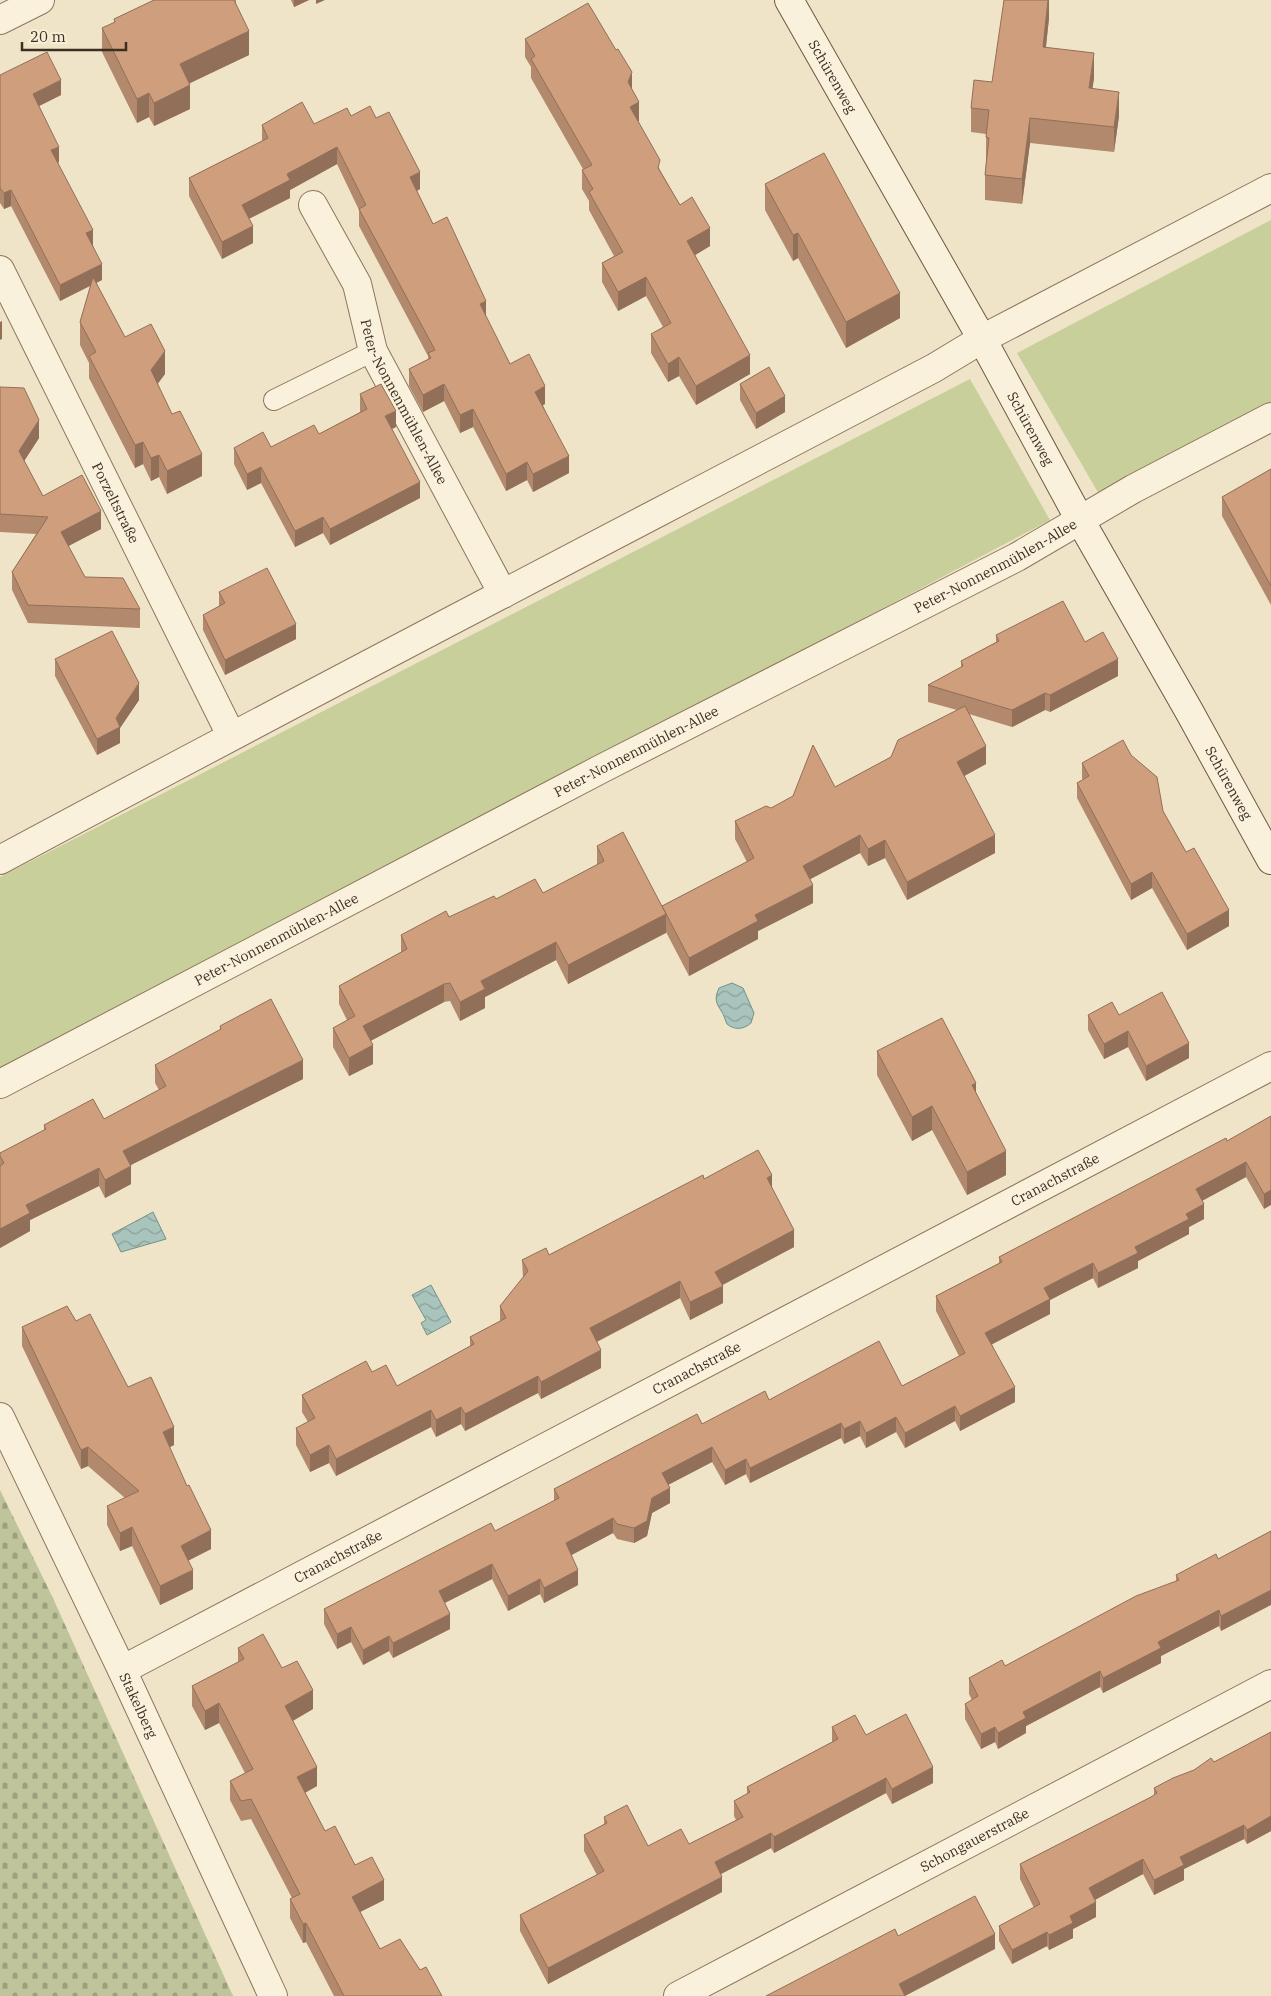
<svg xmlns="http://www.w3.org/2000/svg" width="1271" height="1996" viewBox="0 0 1271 1996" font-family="'IBM Plex Serif',serif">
  <defs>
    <pattern id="cemetery-stones" width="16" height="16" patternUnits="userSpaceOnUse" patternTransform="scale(1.25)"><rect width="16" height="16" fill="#bfc49a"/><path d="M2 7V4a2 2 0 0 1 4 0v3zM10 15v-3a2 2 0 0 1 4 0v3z" fill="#9ca07d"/></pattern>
    <pattern id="water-waves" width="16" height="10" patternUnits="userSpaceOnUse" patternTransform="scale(1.25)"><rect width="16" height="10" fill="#a9c4bc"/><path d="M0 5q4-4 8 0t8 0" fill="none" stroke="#8ba098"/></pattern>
  </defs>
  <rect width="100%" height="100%" fill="#f0e4c8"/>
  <!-- green -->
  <g fill="#c9cf9b">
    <polygon points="1271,220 1271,412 1103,501 1017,353"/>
    <polygon points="970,379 1050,520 0,1075 0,877"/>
  </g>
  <!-- cemetery -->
  <polygon fill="url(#cemetery-stones)" points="0,1490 52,1596 233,1996 0,1996"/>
  <!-- water -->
  <g fill="url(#water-waves)" stroke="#6f938a">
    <path d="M 732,983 L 743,988 L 754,1013 L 751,1023 C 743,1030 734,1030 727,1024 C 725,1020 724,1015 722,1012 C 716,1003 714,999 719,988 Z"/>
    <polygon points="153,1212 166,1239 121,1252 112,1234"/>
    <polygon points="431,1285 451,1322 427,1335 421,1323 426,1320 412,1295"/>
  </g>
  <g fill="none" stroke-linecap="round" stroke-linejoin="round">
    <defs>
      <polyline id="lane" points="274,400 373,351"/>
      <g id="street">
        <polyline points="0,20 40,0"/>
        <path id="s1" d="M 313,205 L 357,284 L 373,351 L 503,594"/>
        <path id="s2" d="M 0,270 L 231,735"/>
        <path d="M 0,860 C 310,693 622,532 934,368 L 982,339 L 1271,188"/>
        <path id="s3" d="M 0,1084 L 601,769 L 1017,557 L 1133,489 L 1271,417"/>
        <path id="s4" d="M 0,1417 L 122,1670 L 273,1996"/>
        <path id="s5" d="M 122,1670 L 1271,1066"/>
        <path id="s6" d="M 678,1996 L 1271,1684"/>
      </g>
      <g id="secondary">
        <path id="s7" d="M 789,0 L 982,339 L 1080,520 L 1189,711 L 1271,860"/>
      </g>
    </defs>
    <!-- lane casing -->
    <use href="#lane" stroke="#8d765c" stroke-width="22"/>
    <!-- street casing -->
    <use href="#street" stroke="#8d765c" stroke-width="30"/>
    <!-- secondary casing -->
    <use href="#secondary" stroke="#6f573f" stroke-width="30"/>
    <!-- lane -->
    <use href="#lane" stroke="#faf1dc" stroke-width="20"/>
    <!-- street -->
    <use href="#street" stroke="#faf1dc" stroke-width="28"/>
    <!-- secondary -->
    <use href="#secondary" stroke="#faf1dc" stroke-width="28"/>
  </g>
  <!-- wall -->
  <g fill="#b2896c">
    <polygon points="236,0 236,4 249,55 189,83 190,109 154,126 149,117 137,123 102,52 102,28 114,23 114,19"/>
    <polygon points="291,0 309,0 294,7"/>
    <polygon points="1049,0 1049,18 1046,47 1094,78 1092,89 1119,116 1114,152 1030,143 1022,204 985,200 985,175 986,162 986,134 971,132 971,108 992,82"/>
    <polygon points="525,39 632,89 639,121 638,121 660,170 680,205 710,246 695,255 750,374 696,405 679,376 668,382 651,353 651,334 663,327 646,296 618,311 602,282 602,263 614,256 589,210 589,201 582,189 582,170 583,169 531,78 531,67 525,57"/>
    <polygon points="0,75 61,95 39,106 59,162 58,163 93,245 102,280 96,283 125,337 165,374 157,384 202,476 167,494 159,477 151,481 143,464 135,468 89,378 89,363 80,345 80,322 91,285 60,301 11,206 4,209 0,203"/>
    <polygon points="351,116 376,118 420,189 417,191 433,224 486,317 510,364 545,404 543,405 569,473 533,492 527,480 506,491 473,427 460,433 444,401 423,412 409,386 409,369 428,359 428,356 359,226 359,210 337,164 290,190 290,198 249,219 253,243 222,259 189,196 189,178 262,141 262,125 314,124"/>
    <polygon points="765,184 900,318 846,348 798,258 793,261 765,210"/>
    <polygon points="740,384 785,412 756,429 740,400"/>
    <polygon points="0,387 39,438 24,461 43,496 101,529 68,546 85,577 140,609 140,628 28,623 12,590 12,572 36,534 0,532"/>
    <polygon points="360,394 396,427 392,429 420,498 330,545 323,533 295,547 261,483 247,490 234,464 234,448 271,447 319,434 360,412"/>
    <polygon points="1271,469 1271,605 1222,516 1222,497"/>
    <polygon points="219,592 296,639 225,675 203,630 203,615 219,606"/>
    <polygon points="996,635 1085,642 1118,676 1050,712 1045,710 1012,727 969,714 986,764 964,776 995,853 907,900 885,858 868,866 860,853 810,879 813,903 758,931 758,939 689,976 666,932 568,984 556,960 485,997 485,1008 460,1021 450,1001 444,1002 370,1041 373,1064 349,1076 333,1047 333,1028 347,1020 339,1004 339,986 401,952 401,935 496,899 543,893 597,865 597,846 662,906 747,862 735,839 735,821 771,808 835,787 891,757 957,710 928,702 928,685 961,668 961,661 996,642"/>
    <polygon points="55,659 139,700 120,728 120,743 97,755 55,676"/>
    <polygon points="1082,763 1163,811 1186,852 1229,926 1187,950 1152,888 1131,900 1077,798 1077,783 1083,780 1082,778"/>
    <polygon points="1088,1015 1119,1015 1189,1058 1146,1081 1128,1047 1104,1059 1088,1030"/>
    <polygon points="220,1026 303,1079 130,1165 131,1184 105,1198 99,1186 30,1220 30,1231 0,1248 0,1153 44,1130 44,1125 104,1119 159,1090 155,1083 155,1065 220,1030"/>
    <polygon points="877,1051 976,1093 1006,1175 967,1195 932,1130 912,1141 877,1075"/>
    <polygon points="1271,1116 1264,1209 1246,1177 1202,1201 1204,1219 1189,1227 1189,1234 1138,1261 1138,1268 1098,1288 1093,1278 1067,1291 1050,1300 1050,1314 992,1344 1015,1402 960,1431 955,1421 905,1448 896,1432 866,1448 860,1436 844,1444 841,1438 750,1483 746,1474 725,1485 712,1462 668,1485 670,1503 652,1513 647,1536 634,1543 617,1539 613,1533 571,1555 578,1585 544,1603 540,1594 508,1611 492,1579 444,1603 450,1629 393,1658 389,1651 363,1665 351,1642 337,1649 324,1624 324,1609 495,1531 554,1501 554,1489 702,1424 769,1400 902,1386 959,1356 936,1311 936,1296 999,1263 999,1257 1227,1141"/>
    <polygon points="704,1179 772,1188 794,1247 722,1285 723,1303 690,1320 680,1298 597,1342 601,1368 541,1399 538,1393 465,1431 461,1424 436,1437 431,1427 336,1476 329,1463 310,1472 296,1445 296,1428 308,1422 302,1412 302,1395 372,1372 397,1386 470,1346 470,1337 500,1321 500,1306 523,1278 522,1260 549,1255"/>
    <polygon points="76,1321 174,1445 169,1447 211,1549 188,1561 193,1589 160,1605 132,1546 120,1551 107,1525 107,1506 125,1498 88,1466 81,1469 22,1346 22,1327"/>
    <polygon points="1271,1531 1221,1631 1219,1626 1161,1656 1161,1663 1103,1693 1100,1687 1026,1726 1026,1733 998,1749 995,1742 981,1749 965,1719 965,1704 972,1700 969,1694 969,1678 1005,1666 1176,1581 1176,1575 1218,1559"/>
    <polygon points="238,1648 282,1668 313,1709 293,1721 317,1786 305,1793 325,1831 355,1865 384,1900 360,1912 380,1949 420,1970 442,1996 334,1996 306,1942 303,1943 290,1918 290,1899 292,1898 251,1819 241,1821 230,1800 230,1781 245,1773 219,1723 205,1730 192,1706 192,1686 238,1662"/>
    <polygon points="832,1727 866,1735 933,1783 892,1804 886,1793 774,1853 771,1848 721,1874 722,1892 548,1984 520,1931 520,1915 597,1875 584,1851 584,1835 604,1824 604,1817 648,1846 689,1844 736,1820 734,1816 734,1801 747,1794 747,1787 832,1742"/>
    <polygon points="1271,1732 1271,1831 1247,1844 1244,1839 1184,1869 1184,1880 1154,1895 1143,1874 1095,1900 1096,1917 1073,1929 1073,1938 1049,1950 1047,1946 1012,1964 999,1941 999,1926 1034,1908 1020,1879 1020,1864 1151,1797 1154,1795 1154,1788 1214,1762"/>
  </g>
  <!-- shaded-wall -->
  <g fill="#916f58">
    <polygon points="294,0 309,0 294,7"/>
    <polygon points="316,0 325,0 316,4"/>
    <polygon points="1048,0 1049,0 1049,18 1043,72 1043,47"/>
    <polygon points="249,31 249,55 180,88 180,64"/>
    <polygon points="1094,53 1094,78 1089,113 1089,88"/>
    <polygon points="632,72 632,91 628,82"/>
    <polygon points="61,80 61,95 33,109 33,94"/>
    <polygon points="190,85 190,109 154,126 154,103"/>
    <polygon points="1119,92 1119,116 1114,152 1114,127"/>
    <polygon points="149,93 149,117 137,123 137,99"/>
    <polygon points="639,102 639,121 630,126 630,107"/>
    <polygon points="1030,118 1030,143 1022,204 1022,179"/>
    <polygon points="59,147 59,162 51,166 51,150"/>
    <polygon points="337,147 337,164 290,190 290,198 242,222 242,205 287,174"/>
    <polygon points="420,172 420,189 410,194 410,177"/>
    <polygon points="11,190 11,206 4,209 4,193"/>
    <polygon points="253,226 253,243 222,259 222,242"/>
    <polygon points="710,228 710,246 687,260 687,241"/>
    <polygon points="93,230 93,245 86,249 86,233"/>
    <polygon points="798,233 798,258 793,261 793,235"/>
    <polygon points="102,264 102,280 60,301 60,285"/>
    <polygon points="646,277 646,296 618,311 618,292"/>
    <polygon points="900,293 900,318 846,348 846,322"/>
    <polygon points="486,301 486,318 480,304"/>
    <polygon points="2,321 2,339 0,340 0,322"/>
    <polygon points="165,351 165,374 151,393 151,370"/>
    <polygon points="750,355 750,374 696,405 696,386"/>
    <polygon points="679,357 679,376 668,382 668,364"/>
    <polygon points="444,384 444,401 423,412 423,395"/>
    <polygon points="545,386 545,404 535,409 535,392"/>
    <polygon points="785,396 785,412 756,429 756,413"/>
    <polygon points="473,409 473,427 460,433 460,415"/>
    <polygon points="396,411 396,427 385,432 385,416"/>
    <polygon points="39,420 39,438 19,469 19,451"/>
    <polygon points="143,442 143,464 135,468 135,445"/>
    <polygon points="202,454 202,476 167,494 167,471"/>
    <polygon points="159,455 159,477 151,481 151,458"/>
    <polygon points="569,456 569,473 533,492 533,474"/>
    <polygon points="527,462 527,480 506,491 506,474"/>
    <polygon points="261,467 261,483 247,490 247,474"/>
    <polygon points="420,482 420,498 330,545 330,529"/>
    <polygon points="101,511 101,529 61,550 61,532"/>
    <polygon points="323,517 323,533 295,547 295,531"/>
    <polygon points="296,624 296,639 225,675 225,660"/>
    <polygon points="1118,659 1118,676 1050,712 1050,695"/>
    <polygon points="139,683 139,700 120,728 120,743 97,755 97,739 116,718"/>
    <polygon points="1045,693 1045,710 1012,727 1012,710"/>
    <polygon points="986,746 986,764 957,780 957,762"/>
    <polygon points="860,835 860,853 803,883 803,866"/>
    <polygon points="995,835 995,853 907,900 907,882"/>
    <polygon points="885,840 885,858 868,866 868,849"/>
    <polygon points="1152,872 1152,888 1131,900 1131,884"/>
    <polygon points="813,885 813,903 758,931 758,939 689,976 689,958 755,915"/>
    <polygon points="1229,910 1229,926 1187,950 1187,934"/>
    <polygon points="666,914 666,933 568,984 568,965"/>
    <polygon points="556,942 556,960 485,997 485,1008 460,1021 460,1002 481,981"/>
    <polygon points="444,984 444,1002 363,1045 363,1026"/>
    <polygon points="1128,1031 1128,1047 1104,1059 1104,1044"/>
    <polygon points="1189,1043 1189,1058 1146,1081 1146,1066"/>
    <polygon points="373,1045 373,1064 349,1076 349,1058"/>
    <polygon points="303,1060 303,1079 123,1169 123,1151"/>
    <polygon points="976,1083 976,1107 972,1085"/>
    <polygon points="932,1106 932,1130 912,1141 912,1117"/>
    <polygon points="1006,1151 1006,1175 967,1195 967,1172"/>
    <polygon points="1246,1162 1246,1177 1196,1204 1196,1189"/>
    <polygon points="131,1166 131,1184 105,1198 105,1180"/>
    <polygon points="99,1168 99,1186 30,1220 30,1231 0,1248 0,1229 26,1205"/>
    <polygon points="772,1175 772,1192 767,1178"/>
    <polygon points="1271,1190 1271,1205 1264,1209 1264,1194"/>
    <polygon points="1204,1204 1204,1219 1189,1227 1189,1234 1138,1261 1138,1268 1098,1288 1098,1273 1135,1247 1186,1214"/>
    <polygon points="794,1230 794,1247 715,1289 715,1272"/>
    <polygon points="1093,1263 1093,1278 1050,1300 1050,1314 985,1348 985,1333 1044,1288"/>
    <polygon points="680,1281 680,1298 590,1345 590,1328"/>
    <polygon points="723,1286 723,1303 690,1320 690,1302"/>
    <polygon points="601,1350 601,1368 541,1399 541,1382"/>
    <polygon points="538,1376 538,1393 465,1431 465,1414"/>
    <polygon points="1015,1387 1015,1402 960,1431 960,1416"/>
    <polygon points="955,1406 955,1421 905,1448 905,1433"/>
    <polygon points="461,1407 461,1424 436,1437 436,1420"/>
    <polygon points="431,1410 431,1427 336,1476 336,1459"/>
    <polygon points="896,1417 896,1432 866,1448 866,1433"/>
    <polygon points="860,1421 860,1436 844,1444 844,1429"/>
    <polygon points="841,1423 841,1438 750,1483 750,1468"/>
    <polygon points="174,1427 174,1445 163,1451 163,1432"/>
    <polygon points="329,1445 329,1463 310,1472 310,1455"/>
    <polygon points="88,1447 88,1466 81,1469 81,1450"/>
    <polygon points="712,1447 712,1462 662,1488 662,1473"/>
    <polygon points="746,1459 746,1474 725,1485 725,1470"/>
    <polygon points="670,1488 670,1503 652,1513 647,1536 634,1543 634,1528 652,1498"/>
    <polygon points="613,1518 613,1533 566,1558 566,1543"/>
    <polygon points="132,1527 132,1546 120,1551 120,1533"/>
    <polygon points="211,1530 211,1549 181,1564 181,1546"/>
    <polygon points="492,1564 492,1579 439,1606 439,1591"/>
    <polygon points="193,1570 193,1589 160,1605 160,1586"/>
    <polygon points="578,1570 578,1585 544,1603 544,1588"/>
    <polygon points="540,1579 540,1594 508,1611 508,1596"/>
    <polygon points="1271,1590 1271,1605 1221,1631 1221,1616"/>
    <polygon points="1219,1610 1219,1626 1161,1656 1161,1663 1103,1693 1103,1678 1158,1642"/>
    <polygon points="450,1614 450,1629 393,1658 393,1643"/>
    <polygon points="351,1627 351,1642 337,1649 337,1634"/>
    <polygon points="389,1636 389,1651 363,1665 363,1650"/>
    <polygon points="1100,1671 1100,1687 1026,1726 1026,1733 998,1749 998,1733 1023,1712"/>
    <polygon points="313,1690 313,1709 285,1725 285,1706"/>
    <polygon points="219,1703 219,1723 205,1730 205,1711"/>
    <polygon points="995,1727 995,1742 981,1749 981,1734"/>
    <polygon points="317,1767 317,1786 297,1797 297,1777"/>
    <polygon points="933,1767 933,1783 892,1804 892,1789"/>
    <polygon points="886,1778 886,1793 774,1853 774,1837"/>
    <polygon points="1271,1816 1271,1831 1247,1844 1247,1830"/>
    <polygon points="1244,1825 1244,1839 1184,1869 1184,1880 1154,1895 1154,1880 1180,1857"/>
    <polygon points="771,1833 771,1848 715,1877 715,1862"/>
    <polygon points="1143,1859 1143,1874 1089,1903 1089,1888"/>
    <polygon points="722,1877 722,1892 548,1984 548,1968"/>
    <polygon points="384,1880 384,1900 352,1916 352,1897"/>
    <polygon points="1096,1902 1096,1917 1073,1929 1073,1938 1049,1950 1049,1935 1070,1916"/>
    <polygon points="306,1923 306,1942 303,1943 303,1924"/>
    <polygon points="1047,1932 1047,1946 1012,1964 1012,1950"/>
    <polygon points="995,1934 995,1949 905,1996 899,1984"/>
  </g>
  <!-- building -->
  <g fill="#cf9f7d" stroke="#916f58">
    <polygon points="154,0 234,0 249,31 180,64 190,85 154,103 149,93 137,99 102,28 115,22 114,19"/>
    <polygon points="1004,0 1048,0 1043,47 1094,53 1089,88 1119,92 1114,127 1030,118 1022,179 985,175 989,138 986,137 989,110 971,108 974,80 992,82"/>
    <polygon points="588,3 616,50 618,49 632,72 628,82 639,102 630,107 660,160 658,168 680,205 692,197 710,228 687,241 750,355 696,386 679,357 668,364 651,334 671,323 646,277 618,292 602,263 623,252 589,192 593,189 582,170 592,165 531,59 535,56 525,39"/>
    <polygon points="47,52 61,80 33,94 59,147 51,150 93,230 86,233 102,264 60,285 11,190 4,193 0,188 0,75"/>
    <polygon points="302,102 314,124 347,108 351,116 370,106 376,118 389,112 420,172 410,177 433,224 447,217 486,301 480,304 510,364 529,354 545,386 535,392 569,456 533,474 527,462 506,474 473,409 460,415 444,384 423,395 409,369 431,358 428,353 435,350 359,209 366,205 337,147 287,174 290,180 242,205 253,226 222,242 189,178 268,138 262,125"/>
    <polygon points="824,153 900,293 846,322 798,233 793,235 765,184"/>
    <polygon points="93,277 125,337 151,324 165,351 151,370 172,414 180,411 202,454 167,471 159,455 151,458 143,442 135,445 89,356 96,352 80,322"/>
    <polygon points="769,367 785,396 756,413 740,384"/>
    <polygon points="381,384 396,411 385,416 420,482 330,529 323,517 295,531 261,467 247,474 234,448 263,432 271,447 314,425 319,434 367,409 360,394"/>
    <polygon points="0,387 24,388 39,420 19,451 43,496 82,475 101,511 61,532 85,577 123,578 140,609 28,605 12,572 48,517 0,514"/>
    <polygon points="1271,469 1271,586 1222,497"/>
    <polygon points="267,568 296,624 225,660 203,615 225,603 219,592"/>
    <polygon points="1063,601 1085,642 1103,632 1118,659 1050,695 1045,693 1012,710 928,685 963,666 961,661 999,641 996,635"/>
    <polygon points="112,631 139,683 116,718 120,727 97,739 55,659"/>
    <polygon points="965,706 986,746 957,762 995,835 907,882 885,840 868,849 860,835 803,866 813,885 755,915 758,921 689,958 662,906 754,858 735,821 766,806 771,808 793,796 813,745 835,787 891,757 898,740"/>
    <polygon points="1123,740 1131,755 1157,777 1163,811 1186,852 1194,848 1229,910 1187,934 1152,872 1131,884 1077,783 1089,776 1082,763"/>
    <polygon points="623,832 666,914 568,965 556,942 481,981 485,989 460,1002 450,983 444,984 363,1026 373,1045 349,1058 333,1028 355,1016 339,986 407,949 401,935 446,911 449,917 494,896 496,899 535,879 543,893 604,861 597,846"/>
    <polygon points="1162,992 1189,1043 1146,1066 1128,1031 1104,1044 1088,1015 1112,1002 1119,1015"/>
    <polygon points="271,999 303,1060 123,1151 131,1166 105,1180 99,1168 26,1205 30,1213 0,1229 0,1166 4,1163 0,1156 0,1153 46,1129 44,1125 93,1099 104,1119 166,1086 155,1065 221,1029 220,1026"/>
    <polygon points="942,1018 976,1083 972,1085 1006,1151 967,1172 932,1106 912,1117 877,1051"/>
    <polygon points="1271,1116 1271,1190 1264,1194 1246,1162 1196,1189 1204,1204 1186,1214 1189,1219 1135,1247 1138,1253 1098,1273 1093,1263 1067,1276 1044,1288 1050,1299 985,1333 1015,1387 960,1416 955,1406 905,1433 896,1417 866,1433 860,1421 844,1429 841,1423 750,1468 746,1459 725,1470 712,1447 662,1473 670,1488 652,1498 647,1521 634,1528 617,1524 613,1518 566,1543 578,1570 544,1588 540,1579 508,1596 492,1564 439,1591 450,1614 393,1643 389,1636 363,1650 351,1627 337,1634 324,1609 491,1523 495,1531 559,1498 554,1489 697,1414 702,1424 765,1391 769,1400 879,1341 902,1386 965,1353 936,1296 1002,1262 999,1257 1226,1138 1227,1141"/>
    <polygon points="758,1150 772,1175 767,1178 794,1230 715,1272 723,1286 690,1302 680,1281 590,1328 601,1350 541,1382 538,1376 465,1414 461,1407 436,1420 431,1410 336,1459 329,1445 310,1455 296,1428 315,1418 302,1395 366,1361 372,1372 386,1365 397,1386 474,1344 470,1337 506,1318 500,1306 528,1271 522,1260 546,1248 549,1255 703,1175 704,1179"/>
    <polygon points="67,1306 76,1321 90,1314 128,1387 151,1377 174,1427 163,1432 187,1486 189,1485 211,1530 181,1546 193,1570 160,1586 132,1527 120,1533 107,1506 139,1491 88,1447 81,1450 22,1327"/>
    <polygon points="1271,1531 1271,1590 1221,1616 1219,1610 1158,1642 1161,1648 1103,1678 1100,1671 1023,1712 1026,1718 998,1733 995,1727 981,1734 965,1704 978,1696 969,1678 1002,1660 1005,1666 1136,1596 1179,1580 1176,1575 1216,1554 1218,1559"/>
    <polygon points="263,1634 282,1668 297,1661 313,1690 285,1706 317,1767 297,1777 325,1831 335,1826 355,1865 372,1857 384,1880 352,1897 380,1949 400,1939 420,1970 426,1967 442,1996 344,1996 306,1923 303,1924 290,1899 300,1894 251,1799 241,1801 230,1781 253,1769 219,1703 205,1711 192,1686 244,1659 238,1648"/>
    <polygon points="906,1714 933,1767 892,1789 886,1778 774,1837 771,1833 715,1862 722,1877 548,1968 520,1915 604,1871 584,1835 607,1823 604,1817 627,1805 648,1846 681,1829 689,1844 743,1817 734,1801 750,1792 747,1787 838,1739 832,1727 855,1715 866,1735"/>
    <polygon points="1271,1732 1271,1816 1247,1830 1244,1825 1180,1857 1184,1865 1154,1880 1143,1859 1089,1888 1096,1902 1070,1916 1073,1923 1049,1935 1047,1932 1012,1950 999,1926 1040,1904 1020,1864 1151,1797 1157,1793 1154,1788 1173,1778 1194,1770 1211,1758 1214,1762"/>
    <polygon points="975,1896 995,1934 899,1984 905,1996 766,1996 895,1929 898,1936"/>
  </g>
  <g text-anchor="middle" stroke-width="4" stroke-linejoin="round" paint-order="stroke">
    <!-- street labels -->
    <g font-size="14" fill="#3d2e20" stroke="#f7eed8">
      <text dy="5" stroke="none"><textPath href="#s7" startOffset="88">Schürenweg</textPath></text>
      <text dy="5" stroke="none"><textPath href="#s1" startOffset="218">Peter-Nonnenmühlen-Allee</textPath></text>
      <text dy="5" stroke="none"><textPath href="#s7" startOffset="492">Schürenweg</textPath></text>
      <text dy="5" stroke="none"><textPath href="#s2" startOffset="260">Porzeltstraße</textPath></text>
      <text dy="5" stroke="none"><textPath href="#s3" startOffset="1122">Peter-Nonnenmühlen-Allee</textPath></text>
      <text dy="5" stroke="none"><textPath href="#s3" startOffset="718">Peter-Nonnenmühlen-Allee</textPath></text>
      <text dy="5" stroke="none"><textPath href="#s7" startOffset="898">Schürenweg</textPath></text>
      <text dy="5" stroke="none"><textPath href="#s3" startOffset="312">Peter-Nonnenmühlen-Allee</textPath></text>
      <text dy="5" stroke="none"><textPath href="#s5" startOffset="1054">Cranachstraße</textPath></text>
      <text dy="5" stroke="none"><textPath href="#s5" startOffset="649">Cranachstraße</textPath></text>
      <text dy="5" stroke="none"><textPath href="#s5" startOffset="244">Cranachstraße</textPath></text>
      <text dy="5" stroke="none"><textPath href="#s4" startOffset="320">Stakelberg</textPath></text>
      <text dy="5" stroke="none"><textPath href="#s6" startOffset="335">Schongauerstraße</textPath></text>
    </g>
  </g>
  <!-- scale -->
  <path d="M22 42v8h104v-8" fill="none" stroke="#3d2e20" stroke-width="2.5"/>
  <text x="30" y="42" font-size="15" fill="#3d2e20" stroke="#f7eed8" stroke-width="4" paint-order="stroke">20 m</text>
</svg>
